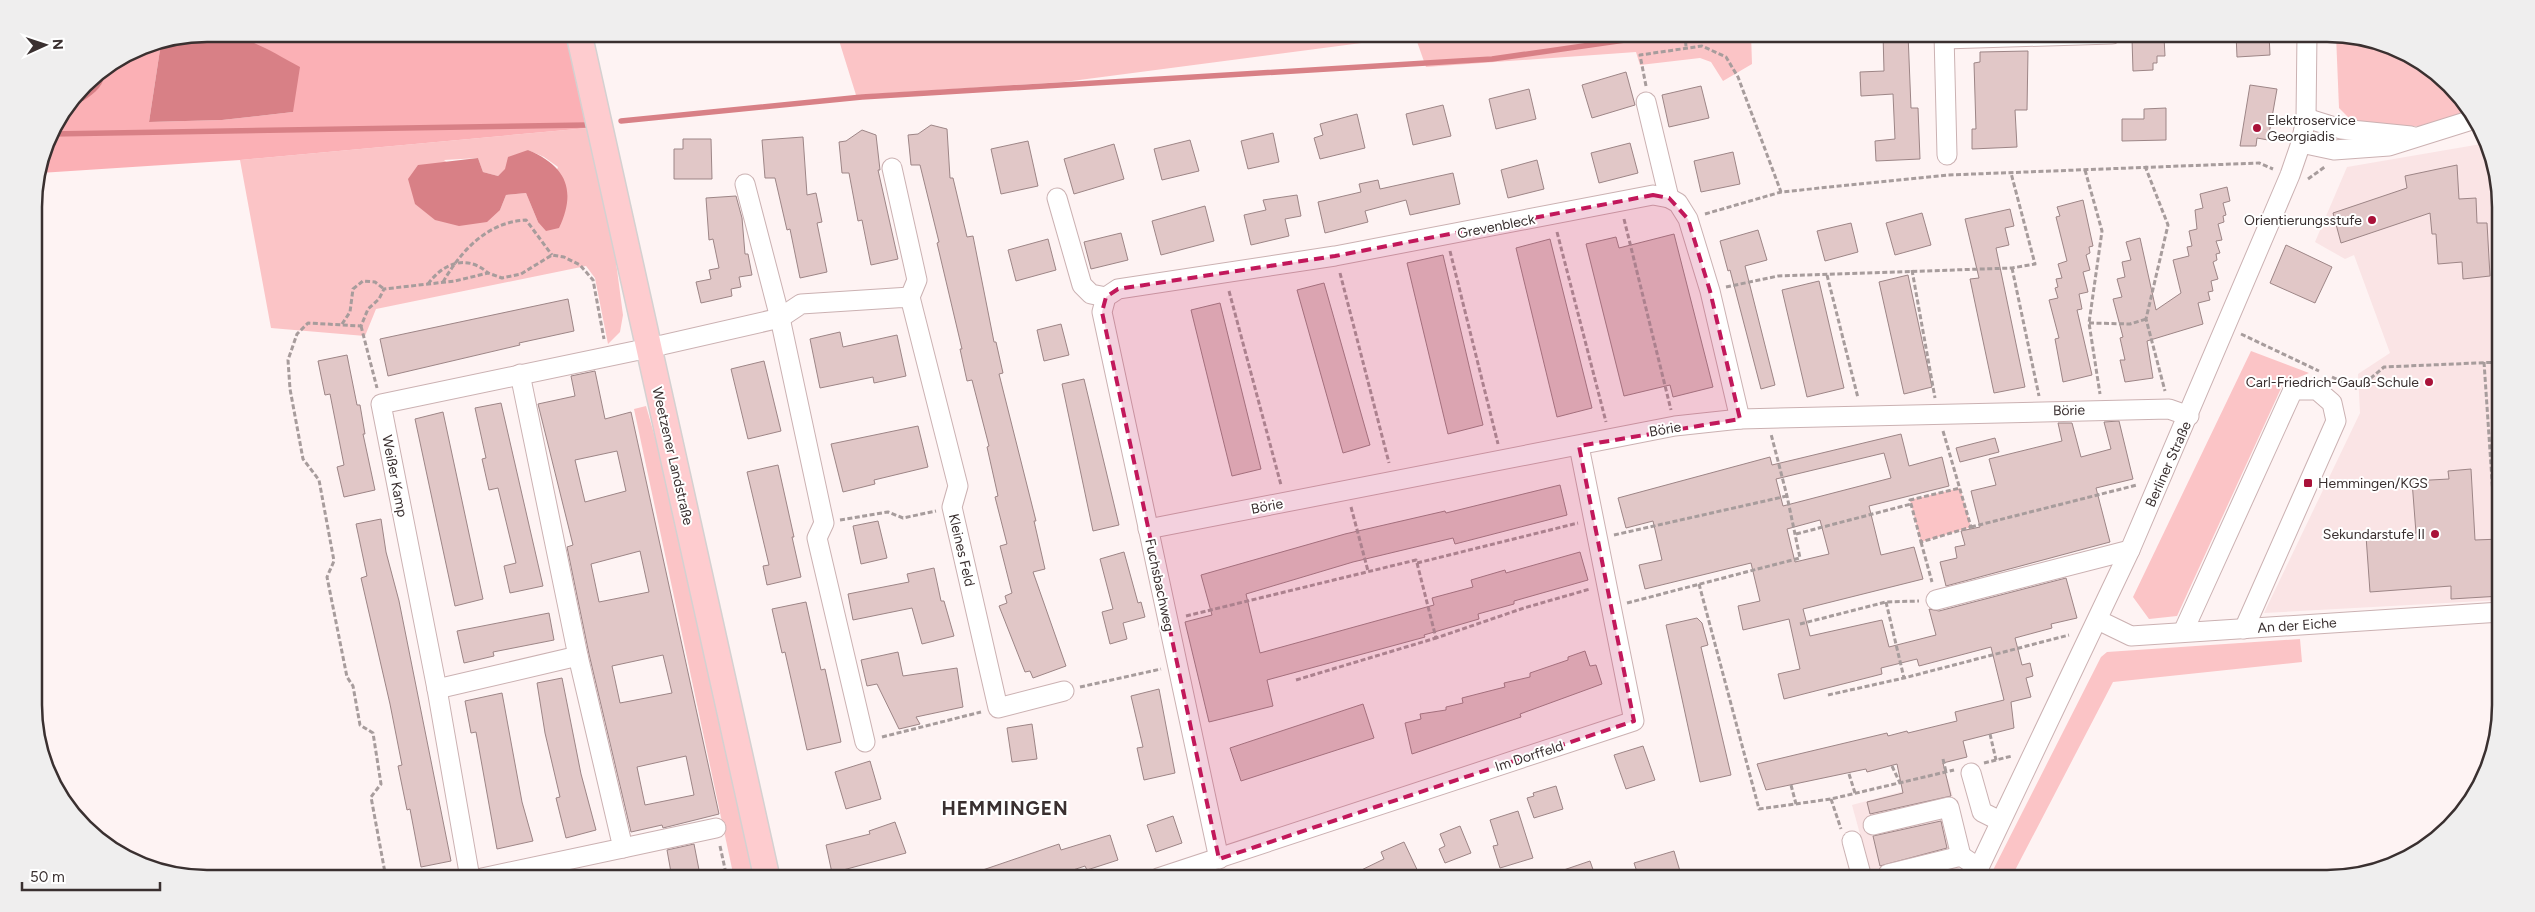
<svg xmlns="http://www.w3.org/2000/svg" width="2535" height="912" viewBox="0 0 2535 912" font-family="Figtree,sans-serif">
  <rect width="100%" height="100%" fill="#fef3f3"/>
  <!-- built -->
  <g fill="#fae4e5">
    <polygon points="2487,143 2500,185 2501,600 2264,613 2360,413 2358,374 2390,353 2354,255 2345,259 2315,242 2347,167"/>
    <polygon points="1948,779 1967,848 1955,878 1872,878 1852,805"/>
  </g>
  <!-- green -->
  <g fill="#fbc4c6" fill-rule="evenodd">
    <polygon points="837,34 1413,34 1415,36 1422,34 1751,34 1752,64 1723,81 1711,62 1700,58 1640,65 1636,52 1426,67 1415,36 1064,82 856,95"/>
    <polygon points="2336,35 2383,43 2458,93 2470,111 2421,126 2372,127 2354,123 2339,108"/>
    <path d="M 588,128 L 614,247 L 623,315 L 620,332 L 608,344 L 595,278 L 586,266 L 376,309 L 365,336 L 271,328 L 240,160 ZM 528,150 L 544,157 L 558,167 L 538,222 L 526,193 L 506,195 L 500,210 L 444,160 L 478,158 L 483,172 L 498,176 Z"/>
    <polygon points="2251,351 2309,373 2283,384 2177,616 2149,619 2133,597"/>
    <polygon points="646,406 659,451 755,878 734,878 634,409"/>
    <polygon points="1960,488 1971,527 1921,542 1910,500"/>
    <polygon points="2300,639 2302,662 2113,682 2011,878 1989,878 2101,657 2107,652"/>
  </g>
  <!-- forest -->
  <path fill="#fbb0b5" d="M 229,34 L 566,34 L 588,128 L 240,160 L 40,173 L 52,131 L 76,99 L 83,100 C 96,91 105,85 106,69 L 142,47 L 161,43 L 149,122 L 222,120 L 293,112 L 252,40 Z"/>
  <!-- water -->
  <g fill="#d88086">
    <path d="M 208,34 C 246,34 267,49 300,67 L 293,112 L 222,120 L 149,122 L 161,43 Z"/>
    <path d="M 106,69 C 105,85 96,92 83,101 L 76,99 L 93,77 Z"/>
    <path d="M 528,150 C 566,166 577,190 559,228 L 546,231 L 538,222 L 526,193 L 506,195 L 500,210 L 487,222 L 459,226 L 435,220 L 415,204 L 408,179 L 418,165 L 478,158 L 483,172 L 498,176 L 505,169 L 508,157 Z"/>
  </g>
  <g fill="none" stroke-linecap="round" stroke-linejoin="round">
    <!-- stream -->
    <g stroke="#d88086" stroke-width="5.5">
      <polyline points="621,121 862,97 1492,59 1667,34"/>
      <polyline points="51,134 587,125"/>
    </g>
  </g>
  <!-- building -->
  <g fill="#e1c7c7" stroke="#9d8586" fill-rule="evenodd">
    <polygon points="1883,34 1908,34 1911,108 1918,108 1920,159 1876,161 1875,141 1895,139 1893,94 1861,96 1860,72 1884,71"/>
    <polygon points="2236,34 2269,34 2270,55 2237,57"/>
    <polygon points="2164,37 2165,56 2157,56 2157,63 2153,63 2153,70 2133,71 2132,39"/>
    <polygon points="2028,51 2027,110 2015,110 2017,147 1972,149 1972,129 1976,129 1974,63 1980,62 1980,52"/>
    <polygon points="1626,72 1635,105 1592,118 1582,85"/>
    <polygon points="2250,85 2277,89 2268,140 2257,138 2256,146 2240,146"/>
    <polygon points="1701,86 1709,118 1669,127 1662,95"/>
    <polygon points="1529,89 1536,119 1496,129 1489,99"/>
    <polygon points="1443,105 1451,136 1413,145 1406,114"/>
    <polygon points="2166,108 2166,140 2122,141 2122,119 2144,119 2144,109"/>
    <polygon points="1357,114 1365,148 1320,159 1314,138 1323,135 1320,124"/>
    <polygon points="931,125 947,129 950,178 953,178 967,237 973,236 994,342 996,342 1003,373 999,374 1036,521 1034,521 1045,569 1033,572 1066,666 1033,678 1030,671 1025,672 999,606 1007,603 1005,596 1012,593 1000,546 1007,544 995,497 998,496 987,447 989,446 972,380 967,381 960,349 962,349 937,243 939,242 920,165 911,165 908,135 918,134"/>
    <polygon points="862,130 876,135 880,170 878,170 898,259 871,265 862,220 858,221 849,173 842,173 839,142 846,141"/>
    <polygon points="1273,133 1279,162 1248,169 1241,141"/>
    <polygon points="803,137 807,195 816,193 822,222 817,223 827,272 800,278 790,229 787,230 775,178 765,178 762,140"/>
    <polygon points="683,139 711,139 712,179 674,179 674,149 683,149"/>
    <polygon points="1190,140 1199,171 1162,180 1154,149"/>
    <polygon points="1028,141 1038,186 1001,194 991,149"/>
    <polygon points="1630,143 1638,173 1599,183 1591,153"/>
    <polygon points="1114,144 1124,179 1074,194 1064,159"/>
    <polygon points="1733,152 1740,184 1701,192 1694,161"/>
    <polygon points="1537,160 1544,189 1508,198 1501,170"/>
    <polygon points="2457,165 2459,199 2476,198 2477,223 2487,223 2490,276 2463,279 2462,262 2438,264 2436,234 2432,234 2430,213 2341,243 2333,213 2407,188 2405,176"/>
    <polygon points="1453,173 1460,204 1410,215 1406,200 1365,211 1368,222 1325,233 1318,202 1361,192 1359,184 1378,180 1380,189"/>
    <polygon points="2227,187 2230,201 2223,203 2226,215 2223,216 2224,222 2218,224 2222,240 2216,241 2220,253 2216,254 2217,260 2213,262 2218,279 2211,281 2213,291 2208,292 2210,300 2198,303 2203,324 2147,341 2153,378 2125,382 2120,360 2125,360 2120,338 2123,337 2113,299 2122,297 2117,279 2125,277 2122,262 2131,260 2126,242 2140,238 2156,310 2181,293 2173,260 2189,256 2187,247 2192,246 2189,231 2197,229 2195,210 2203,208 2200,194"/>
    <polygon points="1297,195 1301,216 1285,219 1289,236 1251,245 1244,215 1266,210 1263,200"/>
    <polygon points="736,196 742,218 745,254 748,254 752,275 739,277 741,287 731,289 732,296 701,303 696,282 711,279 709,270 719,268 713,239 709,240 706,198"/>
    <polygon points="2083,200 2093,246 2089,247 2090,253 2086,255 2090,270 2083,272 2088,292 2079,294 2082,309 2077,310 2092,375 2063,382 2055,339 2059,338 2049,300 2058,298 2055,288 2058,287 2056,279 2062,278 2058,264 2067,261 2056,217 2060,216 2057,207"/>
    <polygon points="1205,206 1214,241 1161,255 1152,221"/>
    <polygon points="2010,209 2014,226 2005,228 2009,245 1996,248 2025,387 1994,393 1970,279 1979,278 1965,219"/>
    <polygon points="1922,213 1931,245 1895,255 1886,223"/>
    <polygon points="1851,223 1858,252 1825,261 1817,231"/>
    <polygon points="1758,230 1767,260 1745,266 1775,385 1761,389 1730,270 1728,271 1720,241"/>
    <polygon points="1121,233 1128,260 1091,269 1084,242"/>
    <polygon points="1674,234 1713,387 1673,397 1670,385 1624,396 1586,244 1616,237 1619,248"/>
    <polygon points="1048,239 1056,270 1016,281 1008,250"/>
    <polygon points="1550,239 1592,408 1557,417 1516,248"/>
    <polygon points="2286,245 2332,267 2315,303 2270,283"/>
    <polygon points="1443,255 1483,425 1448,434 1407,263"/>
    <polygon points="1908,275 1932,387 1904,394 1879,282"/>
    <polygon points="1819,281 1844,388 1807,397 1782,290"/>
    <polygon points="1324,283 1370,445 1343,453 1297,290"/>
    <polygon points="568,299 574,331 519,343 520,345 388,376 380,339"/>
    <polygon points="1220,303 1261,469 1232,476 1191,310"/>
    <polygon points="1061,324 1069,355 1044,361 1037,330"/>
    <polygon points="840,332 843,347 897,335 906,376 874,383 873,377 820,388 810,339"/>
    <polygon points="347,355 357,405 360,405 365,434 363,434 375,490 344,497 337,467 344,465 330,394 325,395 318,361"/>
    <polygon points="764,361 781,431 748,439 731,369"/>
    <path d="M 595,371 L 605,419 L 631,412 L 719,814 L 663,828 L 662,825 L 631,832 L 589,654 L 567,547 L 573,545 L 538,404 L 575,396 L 571,376 ZM 617,451 L 626,491 L 585,502 L 575,460 ZM 640,551 L 649,592 L 599,602 L 591,564 ZM 663,655 L 672,693 L 620,703 L 612,666 ZM 686,756 L 694,795 L 645,805 L 637,767 Z"/>
    <polygon points="1084,379 1119,525 1093,531 1062,384"/>
    <polygon points="501,403 543,586 510,593 504,566 516,563 498,488 489,490 482,459 486,458 475,408"/>
    <polygon points="443,412 483,599 455,606 415,419"/>
    <polygon points="2119,421 2133,479 2096,488 2110,542 1946,586 1940,562 1957,558 1955,547 1965,545 1961,531 1980,527 1971,491 1996,485 1989,459 2062,441 2058,423 2072,423 2081,457 2111,449 2104,422"/>
    <polygon points="918,426 928,467 874,480 875,484 843,492 831,444"/>
    <path d="M 1901,434 L 1909,466 L 1942,457 L 1949,486 L 1869,506 L 1881,555 L 1914,547 L 1923,579 L 1803,609 L 1810,636 L 1882,620 L 1889,647 L 1936,635 L 1929,609 L 1939,611 L 2066,578 L 2077,618 L 2051,624 L 2052,628 L 2015,638 L 2022,665 L 2030,663 L 2033,676 L 2026,678 L 2031,697 L 2011,702 L 2014,728 L 1963,741 L 1967,757 L 1943,763 L 1951,796 L 1870,814 L 1867,802 L 1903,793 L 1897,764 L 1867,772 L 1866,769 L 1766,790 L 1757,764 L 1887,733 L 1888,736 L 1907,731 L 1908,733 L 1957,721 L 1955,712 L 2004,700 L 1991,647 L 1919,666 L 1917,659 L 1881,668 L 1882,674 L 1784,699 L 1778,674 L 1800,669 L 1789,619 L 1743,630 L 1738,606 L 1760,601 L 1751,563 L 1645,589 L 1639,565 L 1662,560 L 1653,521 L 1626,528 L 1618,498 L 1770,457 L 1772,465 ZM 1884,453 L 1891,478 L 1783,506 L 1776,479 ZM 1820,520 L 1829,554 L 1795,562 L 1787,529 Z"/>
    <polygon points="1995,438 1999,452 1960,462 1956,448"/>
    <polygon points="778,465 794,537 792,537 801,577 767,585 763,566 769,565 747,472"/>
    <polygon points="2471,469 2475,540 2501,539 2501,596 2451,599 2451,586 2370,592 2366,536 2416,533 2412,481 2449,479 2448,471"/>
    <polygon points="1560,485 1567,515 1455,544 1453,538 1353,562 1246,594 1260,653 1434,605 1432,598 1473,587 1471,580 1505,570 1506,573 1580,552 1588,580 1514,601 1514,604 1478,614 1479,619 1424,635 1425,637 1267,680 1273,706 1209,722 1185,622 1212,615 1201,575 1345,534 1445,511 1446,513"/>
    <polygon points="381,519 386,552 399,601 451,861 421,867 410,809 407,810 398,766 402,765 390,704 361,578 367,576 356,524"/>
    <polygon points="878,521 887,558 861,564 853,526"/>
    <polygon points="1124,552 1138,603 1141,602 1145,617 1123,623 1127,639 1110,644 1102,612 1113,609 1100,559"/>
    <polygon points="934,568 941,601 944,601 954,636 922,644 912,608 853,620 848,594 909,582 907,574"/>
    <polygon points="806,602 821,670 825,669 841,742 807,750 785,652 782,653 772,609"/>
    <polygon points="549,613 554,640 493,652 494,656 464,663 457,631"/>
    <polygon points="1697,618 1702,623 1708,645 1701,647 1731,775 1700,782 1666,625"/>
    <polygon points="1585,651 1590,666 1596,665 1602,684 1520,714 1521,717 1412,754 1405,723 1421,719 1420,714 1446,710 1446,707 1463,703 1462,698 1505,687 1504,683 1530,677 1530,673 1568,660 1568,657"/>
    <polygon points="898,652 903,676 957,668 963,707 916,717 920,724 899,729 877,684 867,686 861,660"/>
    <polygon points="562,678 581,774 596,830 566,838 556,798 560,797 545,733 537,683"/>
    <polygon points="1159,689 1175,773 1144,780 1137,748 1143,747 1131,696"/>
    <polygon points="502,693 522,802 533,841 497,849 476,732 471,733 465,701"/>
    <polygon points="1363,704 1374,738 1241,781 1230,748"/>
    <polygon points="1032,724 1037,759 1012,762 1007,728"/>
    <polygon points="1643,746 1655,780 1626,789 1614,755"/>
    <polygon points="870,761 881,799 846,809 835,772"/>
    <polygon points="1556,786 1563,809 1534,818 1527,798 1534,796 1533,793"/>
    <polygon points="1518,811 1533,858 1500,868 1493,846 1498,845 1490,820"/>
    <polygon points="1173,816 1182,843 1156,852 1147,825"/>
    <polygon points="1941,821 1947,848 1880,866 1873,836"/>
    <polygon points="895,822 906,853 832,873 826,845 870,834 869,831"/>
    <polygon points="1460,826 1471,853 1445,863 1439,849 1445,846 1440,834"/>
    <polygon points="1110,835 1118,860 1087,870 1085,866 1049,878 968,878 968,875 1059,844 1061,850"/>
    <polygon points="1404,842 1421,878 1345,878 1384,859 1381,852"/>
    <polygon points="694,844 700,875 672,878 667,850"/>
    <polygon points="1674,851 1682,878 1639,878 1634,863"/>
    <polygon points="1590,861 1596,878 1547,878 1546,876"/>
    <polygon points="1939,873 1941,878 1919,878"/>
  </g>
  <g fill="none" stroke-linecap="round" stroke-linejoin="round">
    <defs>
      <g id="minor">
        <polyline points="1944,34 1947,155"/>
        <polyline points="1944,39 2112,34"/>
        <polyline points="1646,102 1669,198"/>
        <polyline points="2306,118 2341,129 2411,136"/>
        <polyline points="2301,143 2334,150 2389,146 2475,119"/>
        <polyline points="892,168 917,280 910,297"/>
        <polyline points="745,184 780,318 824,523 817,538 865,742"/>
        <polyline points="1057,198 1082,285 1091,294 1106,297"/>
        <polyline points="1148,529 1675,426 1740,419 2169,409 2189,416"/>
        <polyline points="1936,600 2130,550"/>
        <polyline points="2098,620 2131,636 2501,612"/>
        <polyline points="2183,632 2293,390 2317,390 2332,403 2336,421 2244,629"/>
        <polyline points="437,689 578,656"/>
        <polyline points="1971,773 1982,812 2000,821"/>
        <polyline points="1873,825 1949,807 1961,856"/>
        <polyline points="1852,841 1862,878"/>
        <polyline points="623,848 716,828"/>
        <polyline points="1219,859 1102,312 1106,297 1118,289 1335,256 1653,195 1669,198 1678,203 1688,219 1710,291 1740,419"/>
        <polyline points="1888,874 1961,856 1970,862"/>
        <polyline points="470,878 437,689 381,404 649,348 780,318 801,304 910,297 958,486 952,507 998,708 1064,691"/>
        <polyline points="482,878 623,848 578,656 520,374"/>
        <polyline points="1158,878 1634,721 1579,446"/>
        <polyline points="1974,878 2130,550 2290,175 2301,143 2306,118 2307,34"/>
      </g>
      <polyline id="major" points="579,34 767,878"/>
    </defs>
    <!-- minor casing -->
    <use href="#minor" stroke="#cbb1b2" stroke-width="21"/>
    <!-- major casing -->
    <use href="#major" stroke="#d4d1d1" stroke-width="28"/>
    <!-- path -->
    <g stroke="#a79c9c" stroke-width="3" stroke-dasharray="5 2.5" stroke-linecap="butt">
      <polyline points="940,34 941,38"/>
      <polyline points="1685,34 1686,47"/>
      <polyline points="1646,86 1640,55 1702,46 1726,57 1738,77 1781,192"/>
      <polyline points="2145,166 2168,225 2146,319 2165,391"/>
      <polyline points="2085,170 2102,231 2089,323 2100,394"/>
      <polyline points="2308,179 2326,166"/>
      <polyline points="1705,214 1781,192 1948,175 2259,163 2273,169"/>
      <polyline points="1624,219 1671,410"/>
      <polyline points="1557,232 1606,422"/>
      <polyline points="1450,251 1498,444"/>
      <polyline points="2012,268 2039,396"/>
      <polyline points="1912,270 1935,398"/>
      <polyline points="1340,273 1389,463"/>
      <polyline points="1827,275 1858,398"/>
      <path d="M 443,282 C 461,251 487,222 526,220 L 552,255"/>
      <path d="M 428,284 C 443,263 467,254 488,273"/>
      <polyline points="1726,287 1778,276 2012,268 2035,264 2011,173"/>
      <polyline points="1229,291 1281,485"/>
      <polyline points="2089,323 2130,324 2146,319"/>
      <polyline points="342,324 350,312 353,289 363,281 375,282 384,289"/>
      <polyline points="361,326 377,388"/>
      <polyline points="2241,334 2319,371"/>
      <polyline points="2484,362 2493,495 2501,495"/>
      <polyline points="2332,377 2358,389 2384,367 2500,362"/>
      <polyline points="1943,431 1971,527 1921,542 1910,500 1960,488"/>
      <polyline points="1351,507 1368,571"/>
      <polyline points="840,520 888,512 903,518 936,511"/>
      <polyline points="1971,527 2137,485"/>
      <polyline points="1796,534 1911,504"/>
      <polyline points="1614,535 1787,496"/>
      <polyline points="1921,542 1932,582"/>
      <polyline points="1417,563 1436,638 1524,608 1590,589"/>
      <polyline points="1699,584 1759,809 1831,799 1954,770"/>
      <polyline points="1886,602 1904,678"/>
      <polyline points="1627,603 1800,558 1787,496 1771,434"/>
      <polyline points="1186,616 1416,560 1417,563 1578,523"/>
      <polyline points="1800,624 1886,602 1919,601"/>
      <polyline points="1296,680 1436,638"/>
      <polyline points="1080,687 1161,669"/>
      <polyline points="1828,695 1904,678 2069,635"/>
      <polyline points="1990,734 1996,760"/>
      <polyline points="882,737 981,712"/>
      <polyline points="1943,759 1946,772"/>
      <polyline points="1984,763 2012,756"/>
      <polyline points="1892,766 1900,783"/>
      <polyline points="1849,774 1855,793"/>
      <polyline points="1791,785 1796,804"/>
      <polyline points="1831,799 1841,829"/>
      <polyline points="720,846 727,878"/>
      <polyline points="386,878 371,797 381,784 373,733 360,725 353,686 347,677 327,577 334,561 319,480 303,459 290,389 288,360 297,334 308,323 361,326 368,309 379,299 384,289 455,281 488,273 502,278 521,274 552,255 564,257 580,265 593,280 604,339"/>
    </g>
    <!-- minor -->
    <use href="#minor" stroke="#fff" stroke-width="19"/>
    <!-- major -->
    <use href="#major" stroke="#fecccf" stroke-width="25"/>
  </g>
  <!-- marked area -->
  <path fill="#c2185b" fill-opacity="0.2" stroke="#c2185b" stroke-width="4" stroke-dasharray="10 6" stroke-linejoin="round" d="M 1653,195 L 1669,198 L 1688,219 L 1710,291 L 1740,419 L 1579,446 L 1634,721 L 1219,859 L 1102,312 L 1106,297 L 1118,289 L 1335,256 Z"/>
  <!-- markers -->
  <g fill="#a91239" stroke="#fff" stroke-width="2">
    <circle cx="2257" cy="128" r="5"/>
    <circle cx="2372" cy="220" r="5"/>
    <circle cx="2429" cy="382" r="5"/>
    <rect x="2303" y="478" width="10" height="10" rx="2.5"/>
    <circle cx="2435" cy="534" r="5"/>
  </g>
  <g text-anchor="middle" stroke-width="4" stroke-linejoin="round" paint-order="stroke">
    <!-- poi labels -->
    <g font-size="14" fill="#3a3030" stroke="#fff" text-anchor="end">
      <text x="2267" y="125" text-anchor="start">Elektroservice<tspan x="2267" dy="16">Georgiadis</tspan></text>
      <text x="2362" y="225">Orientierungsstufe</text>
      <text x="2419" y="387">Carl-Friedrich-Gauß-Schule</text>
      <text x="2318" y="488" text-anchor="start">Hemmingen/KGS</text>
      <text x="2425" y="539">Sekundarstufe II</text>
    </g>
    <!-- street labels -->
    <g font-size="14" fill="#3a3030" stroke="#fff">
      <text transform="translate(1496 226) rotate(-11)" y="5">Grevenbleck</text>
      <text transform="translate(2069 410) rotate(-1)" y="5">Börie</text>
      <text transform="translate(1665 429) rotate(-10)" y="5">Börie</text>
      <text transform="translate(673 456) rotate(77)" y="5">Weetzener Landstraße</text>
      <text transform="translate(2168 464) rotate(-66)" y="5">Berliner Straße</text>
      <text transform="translate(395 476) rotate(79)" y="5">Weißer Kamp</text>
      <text transform="translate(1267 506) rotate(-11)" y="5">Börie</text>
      <text transform="translate(962 550) rotate(77)" y="5">Kleines Feld</text>
      <text transform="translate(1160 585) rotate(78)" y="5">Fuchsbachweg</text>
      <text transform="translate(2297 625) rotate(-4)" y="5">An der Eiche</text>
      <text transform="translate(1529 756) rotate(-18)" y="5">Im Dorffeld</text>
    </g>
    <!-- district labels -->
    <g font-size="19" font-weight="bold" letter-spacing="1" fill="#3a3030" stroke="#fff">
      <text x="1005" y="815">HEMMINGEN</text>
    </g>
  </g>
  <!-- crop -->
  <path d="M0 0H2535V912H0ZM207 42H2327A165 165 0 0 1 2492 207V705A165 165 0 0 1 2327 870H207A165 165 0 0 1 42 705V207A165 165 0 0 1 207 42Z" fill="#efeeee" fill-rule="evenodd"/>
  <path fill="none" stroke="#3a3030" stroke-width="2.5" d="M207 42H2327A165 165 0 0 1 2492 207V705A165 165 0 0 1 2327 870H207A165 165 0 0 1 42 705V207A165 165 0 0 1 207 42Z"/>
  <!-- north arrow -->
  <g transform="translate(45 45) rotate(87)" stroke="#ffffff" stroke-width="4" paint-order="stroke">
  <path d="M0-4L9 19L0 12L-9 19Z" fill="#3a3030"/>
  <text y="-8" font-size="14" font-weight="bold" text-anchor="middle" fill="#3a3030">N</text>
  </g>
  <!-- scale -->
  <path d="M22 882v8h138v-8" fill="none" stroke="#3a3030" stroke-width="2.5"/>
  <text x="30" y="882" font-size="15" fill="#3a3030" stroke="#ffffff" stroke-width="4" paint-order="stroke">50 m</text>
</svg>
